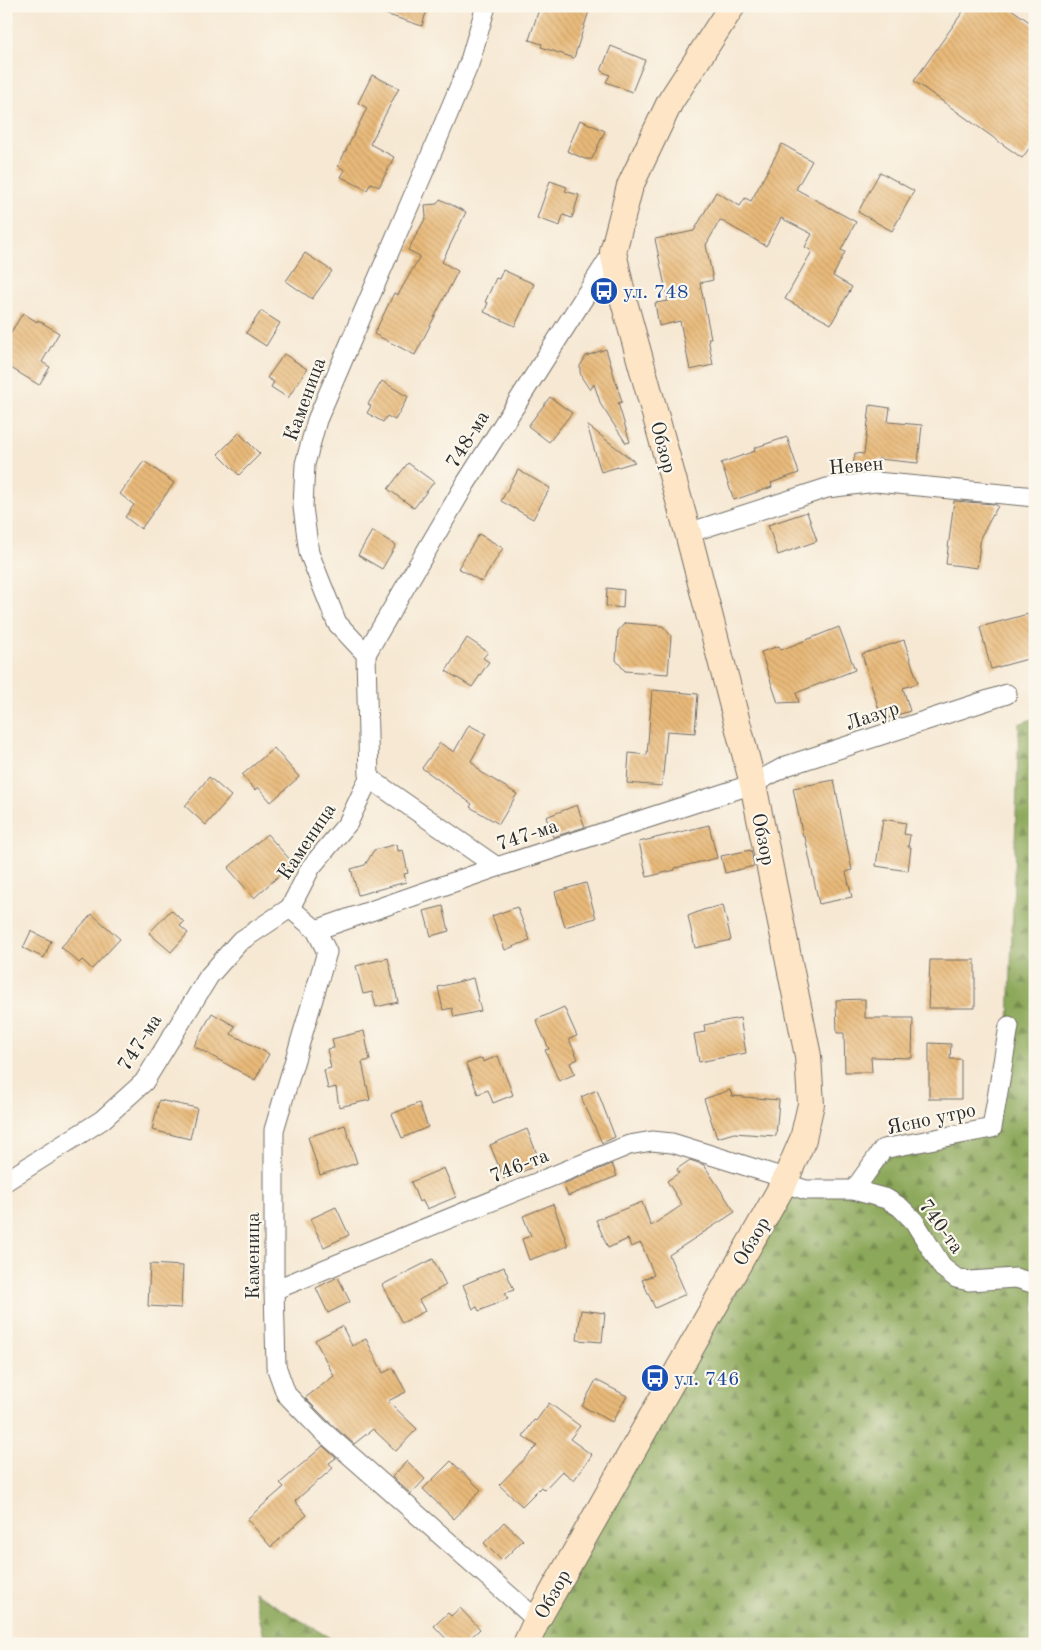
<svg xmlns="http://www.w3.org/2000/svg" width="1041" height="1650" viewBox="0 0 1041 1650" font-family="'Old Standard TT',serif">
  <defs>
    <pattern id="forest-firs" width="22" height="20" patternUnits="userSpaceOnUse" patternTransform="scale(1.25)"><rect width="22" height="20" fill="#8ca85a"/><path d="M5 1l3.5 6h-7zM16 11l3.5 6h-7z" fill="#73894b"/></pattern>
    <pattern id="building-back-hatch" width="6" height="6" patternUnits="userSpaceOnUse" patternTransform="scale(1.25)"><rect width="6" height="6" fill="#e8b979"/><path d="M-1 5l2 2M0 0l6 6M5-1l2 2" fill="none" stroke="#c79f69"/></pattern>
  </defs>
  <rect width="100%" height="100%" fill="#fbf7ec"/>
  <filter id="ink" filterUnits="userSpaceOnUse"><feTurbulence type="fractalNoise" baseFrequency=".02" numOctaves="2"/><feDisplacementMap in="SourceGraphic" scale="10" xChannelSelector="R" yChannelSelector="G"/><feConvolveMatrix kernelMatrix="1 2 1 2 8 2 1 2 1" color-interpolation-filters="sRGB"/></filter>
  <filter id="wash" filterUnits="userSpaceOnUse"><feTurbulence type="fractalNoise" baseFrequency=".0096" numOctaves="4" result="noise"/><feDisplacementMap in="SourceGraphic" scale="20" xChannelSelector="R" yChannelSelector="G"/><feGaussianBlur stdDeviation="1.12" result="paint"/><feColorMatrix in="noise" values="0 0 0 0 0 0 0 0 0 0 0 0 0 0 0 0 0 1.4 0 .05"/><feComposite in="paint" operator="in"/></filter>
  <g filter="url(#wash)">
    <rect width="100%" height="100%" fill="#f6e8d3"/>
    <!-- forest -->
    <g fill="url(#forest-firs)" stroke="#5c6a42">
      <polygon points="1035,718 1035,1644 526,1644 784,1183 854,1190 883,1149 992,1128 1009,1026 1019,724"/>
      <polygon points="253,1592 340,1644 266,1644"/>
    </g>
    <g id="blocks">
      <!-- building -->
      <g fill="url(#building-back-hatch)">
        <polygon points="374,6 428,6 422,26 373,10"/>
        <polygon points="540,6 572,6 589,11 574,58 541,47 542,44 529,40"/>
        <polygon points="967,6 1007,6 1035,26 1035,141 1022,158 914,81"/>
        <polygon points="611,46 645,60 632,92 606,82 610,75 601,71"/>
        <polygon points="372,75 399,88 370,144 394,157 379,187 371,183 367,190 341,177 345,170 338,166 367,108 358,103"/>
        <polygon points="580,120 605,131 592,159 585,159 567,151"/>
        <polygon points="782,144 812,161 796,189 856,222 841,250 845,252 833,276 852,287 831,324 785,299 812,251 805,247 812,234 781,218 766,246 720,220 706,245 713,280 700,283 711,338 708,338 713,365 690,370 680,321 659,326 655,303 668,301 655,239 694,231 716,192 740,206 745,198 751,201"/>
        <polygon points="880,172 914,191 892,231 858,212"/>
        <polygon points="550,181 567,187 565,191 579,195 572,218 563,215 560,226 537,218"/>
        <polygon points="440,199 466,212 442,262 458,271 415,355 374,334 394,293 398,295 420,256 408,250 426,217 425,205 437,204"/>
        <polygon points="305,253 332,271 312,299 286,281"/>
        <polygon points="503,270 534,284 515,326 484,312 488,303 485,302 496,278 499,279"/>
        <polygon points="261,311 280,323 266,346 246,333"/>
        <polygon points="23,313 37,322 38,320 59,333 42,362 50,367 39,385 6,365 6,340"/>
        <polygon points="606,349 622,402 618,403 630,442 626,443 601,405 594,384 590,390 582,378 580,372 580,366 586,356"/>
        <polygon points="284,354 307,369 288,398 271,387 274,382 267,378"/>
        <polygon points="382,381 408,397 395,420 387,416 383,422 367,413 371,406 368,404"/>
        <polygon points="550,397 572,413 549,442 528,426"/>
        <polygon points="870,405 890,408 888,422 922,425 918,463 878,459 877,471 852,473 855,453 864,454"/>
        <polygon points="587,425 635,462 601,472"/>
        <polygon points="239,433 260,454 239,475 218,454"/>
        <polygon points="787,437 799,473 771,483 772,487 734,500 721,463 755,451 754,448"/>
        <polygon points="144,461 174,483 141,529 125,517 134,505 120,494"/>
        <polygon points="408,463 434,482 414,508 388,489"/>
        <polygon points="518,470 550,488 533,519 501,501"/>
        <polygon points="954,501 994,504 998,506 981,536 977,568 946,564"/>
        <polygon points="807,512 817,541 778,555 768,525"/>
        <polygon points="372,531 396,545 382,569 358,555"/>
        <polygon points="479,534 503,548 482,582 458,568"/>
        <polygon points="607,588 624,590 623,608 606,606"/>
        <polygon points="1028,614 1035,640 1035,657 991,669 980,627"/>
        <polygon points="625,623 663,626 671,636 668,674 625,671 616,660 618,631"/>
        <polygon points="839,627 855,670 796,693 799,702 778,703 761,652 779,646 781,650"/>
        <polygon points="467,638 488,652 483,658 489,662 472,687 446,671"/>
        <polygon points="904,640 918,683 903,688 910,711 882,720 862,654"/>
        <polygon points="652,690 698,694 695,733 667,731 662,786 627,783 629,753 647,755"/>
        <polygon points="469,725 486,734 471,761 481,772 517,794 499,824 470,807 472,804 422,768 440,743 454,752"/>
        <polygon points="274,748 299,777 271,802 258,787 255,790 242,775"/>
        <polygon points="209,777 231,796 206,825 185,806"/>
        <polygon points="834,780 852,870 846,872 852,897 819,904 805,837 803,837 793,788"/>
        <polygon points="577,805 585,827 553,837 546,817"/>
        <polygon points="883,819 906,823 904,834 910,835 908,847 911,847 908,871 876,866"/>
        <polygon points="709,825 717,858 675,868 675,870 647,877 639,842"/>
        <polygon points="267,834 293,863 254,898 228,868"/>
        <polygon points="397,844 398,851 403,850 408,873 404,874 406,882 358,895 351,869 365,865 374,850"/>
        <polygon points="751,850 754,866 725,873 721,856"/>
        <polygon points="586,883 596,918 565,927 555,892"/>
        <polygon points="723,905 731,940 695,948 688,916 703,910"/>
        <polygon points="443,906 449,931 431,936 424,911"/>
        <polygon points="517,907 530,940 505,950 492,916"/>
        <polygon points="171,910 184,922 180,926 188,933 171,952 149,933"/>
        <polygon points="92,914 120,939 92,969 82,960 79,963 61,947"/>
        <polygon points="31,931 51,941 44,958 23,948"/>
        <polygon points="388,958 398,1002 376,1007 372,992 363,994 356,966"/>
        <polygon points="930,960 975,960 975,1008 928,1008"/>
        <polygon points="473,978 481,1011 454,1017 452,1008 443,1010 438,987"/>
        <polygon points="865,999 865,1018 913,1018 912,1058 871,1057 872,1072 845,1072 844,1033 837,1033 836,1000"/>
        <polygon points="564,1007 577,1036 569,1039 578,1059 570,1063 575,1074 559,1081 545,1050 549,1049 536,1020"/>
        <polygon points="212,1013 235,1026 231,1034 269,1054 255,1080 194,1046"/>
        <polygon points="740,1018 746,1053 699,1062 694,1034 705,1032 704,1025"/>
        <polygon points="364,1031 370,1060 362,1062 370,1100 339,1107 336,1087 328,1089 324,1070 331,1068 327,1049 334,1048 332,1039"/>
        <polygon points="929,1043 951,1044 950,1059 961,1059 961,1099 929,1099"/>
        <polygon points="498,1056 513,1095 493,1103 488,1090 478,1094 466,1064 482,1058 483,1062"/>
        <polygon points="597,1090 615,1137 602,1143 581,1097"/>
        <polygon points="730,1090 732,1096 779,1100 776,1136 734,1133 717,1138 704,1099"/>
        <polygon points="159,1100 197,1108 190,1139 152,1130"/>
        <polygon points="419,1103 428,1127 402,1138 392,1114"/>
        <polygon points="345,1125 357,1163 320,1175 308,1137"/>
        <polygon points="527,1129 541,1164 504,1179 490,1145"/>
        <polygon points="690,1160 704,1165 735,1212 669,1255 686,1294 655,1308 642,1280 654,1275 641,1243 631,1247 628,1239 608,1248 596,1220 642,1202 651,1226 682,1205 667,1181 679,1173 677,1169"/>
        <polygon points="612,1164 617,1176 568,1196 563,1184"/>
        <polygon points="444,1168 456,1197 427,1209 422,1200 419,1202 411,1182"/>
        <polygon points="553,1204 568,1246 529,1260 522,1239 531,1236 523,1216"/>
        <polygon points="336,1207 349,1235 324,1247 310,1219"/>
        <polygon points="433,1259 446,1285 419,1300 425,1311 402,1323 382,1285"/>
        <polygon points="150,1264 183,1266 181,1308 148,1306"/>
        <polygon points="504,1267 514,1290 505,1293 508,1299 479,1311 477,1307 473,1309 463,1285"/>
        <polygon points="338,1277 350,1302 328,1313 316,1288"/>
        <polygon points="581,1310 605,1313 602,1342 577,1340"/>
        <polygon points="342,1326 352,1346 366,1339 383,1373 393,1368 406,1392 388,1401 417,1429 396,1451 373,1429 354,1444 327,1420 305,1398 334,1376 315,1340"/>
        <polygon points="596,1380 627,1396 612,1422 582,1406"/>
        <polygon points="549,1403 580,1426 570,1439 592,1455 574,1480 562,1471 544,1490 541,1487 522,1506 499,1485 537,1446 523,1436 534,1420 536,1421"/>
        <polygon points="323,1446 336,1458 329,1463 333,1468 295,1501 307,1515 271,1547 247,1519 284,1487 280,1483"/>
        <polygon points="407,1461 425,1479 411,1494 392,1477"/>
        <polygon points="451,1461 481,1490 454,1519 423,1489"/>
        <polygon points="504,1522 523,1540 502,1561 484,1543"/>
        <polygon points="460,1608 480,1629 464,1644 451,1644 434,1626 448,1613 451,1616"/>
      </g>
    </g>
  </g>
  <g filter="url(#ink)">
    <use href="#blocks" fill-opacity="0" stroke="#726d66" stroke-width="1"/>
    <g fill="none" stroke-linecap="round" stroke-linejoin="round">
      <defs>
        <g id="street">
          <polyline points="486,6 469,64 430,157 317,420 305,464 303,507 309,553 337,623 366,654 369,778 348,823 311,867 290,908 316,930 327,952 274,1130 274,1290 276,1366 286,1394 319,1428 537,1620"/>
          <polyline points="688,533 827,488 876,482 1035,497"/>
          <polyline points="366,654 466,483 613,252"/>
          <polyline points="369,778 497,867"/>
          <polyline points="316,930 497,867 753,784 786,766 1007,694"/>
          <polyline points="6,1181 102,1120 144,1082 209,976 239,942 290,908"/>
          <polyline points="854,1190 883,1149 992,1128 1009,1026"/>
          <polyline points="274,1290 629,1145 652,1141 672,1143 759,1170 772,1174 784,1183 806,1190 854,1190 887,1199 900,1207 914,1221 943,1268 956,1278 969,1281 1016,1278 1035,1284"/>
        </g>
        <polyline id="secondary" points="526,1644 537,1620 784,1183 803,1139 811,1104 808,1056 753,784 688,533 623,298 613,252 630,186 670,102 732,6"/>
      </defs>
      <!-- street casing -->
      <use href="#street" stroke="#726d66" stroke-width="21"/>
      <!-- secondary casing -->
      <use href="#secondary" stroke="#726d66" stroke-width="28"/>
      <!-- street -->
      <use href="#street" stroke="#fff" stroke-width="19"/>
      <!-- secondary -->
      <use href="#secondary" stroke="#fde5c5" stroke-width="26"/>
    </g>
  </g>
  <!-- icons -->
  <defs>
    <symbol id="bus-disc" viewBox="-11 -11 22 22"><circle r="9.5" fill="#1a4fb4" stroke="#fbf7ec"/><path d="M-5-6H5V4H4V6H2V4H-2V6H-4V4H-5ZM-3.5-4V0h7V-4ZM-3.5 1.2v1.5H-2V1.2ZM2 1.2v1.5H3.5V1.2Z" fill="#fff"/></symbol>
  </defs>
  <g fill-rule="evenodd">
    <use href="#bus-disc" x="588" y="275" width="32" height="32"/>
    <use href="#bus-disc" x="639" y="1362" width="32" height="32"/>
  </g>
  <g text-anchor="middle" stroke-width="4.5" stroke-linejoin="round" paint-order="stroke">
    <!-- transit labels -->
    <g font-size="20" fill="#164399" stroke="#fbf7ec" text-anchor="start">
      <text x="623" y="298">ул. 748</text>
      <text x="674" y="1385">ул. 746</text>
    </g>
    <!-- street labels -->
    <g font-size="20" fill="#2b2b2b" stroke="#fbf7ec">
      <text transform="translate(304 399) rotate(-70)" y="7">Каменица</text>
      <text transform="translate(467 439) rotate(-58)" y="7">748-ма</text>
      <text transform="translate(664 447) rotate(75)" y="7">Обзор</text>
      <text transform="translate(856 465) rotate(-5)" y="7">Невен</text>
      <text transform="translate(872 715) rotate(-18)" y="7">Лазур</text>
      <text transform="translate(527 834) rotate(-18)" y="7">747-ма</text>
      <text transform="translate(764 839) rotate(78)" y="7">Обзор</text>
      <text transform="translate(306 841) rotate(-56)" y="7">Каменица</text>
      <text transform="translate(139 1042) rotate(-57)" y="7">747-ма</text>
      <text transform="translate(931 1118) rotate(-12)" y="7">Ясно утро</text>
      <text transform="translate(519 1165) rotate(-22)" y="7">746-та</text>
      <text transform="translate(942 1226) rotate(54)" y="7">740-та</text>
      <text transform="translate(751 1241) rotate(-60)" y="7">Обзор</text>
      <text transform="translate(252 1256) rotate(-90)" y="7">Каменица</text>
      <text transform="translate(552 1594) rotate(-61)" y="7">Обзор</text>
    </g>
  </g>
  <!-- margin -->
  <rect width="1041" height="1650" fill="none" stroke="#fbf7ec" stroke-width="25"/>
</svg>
